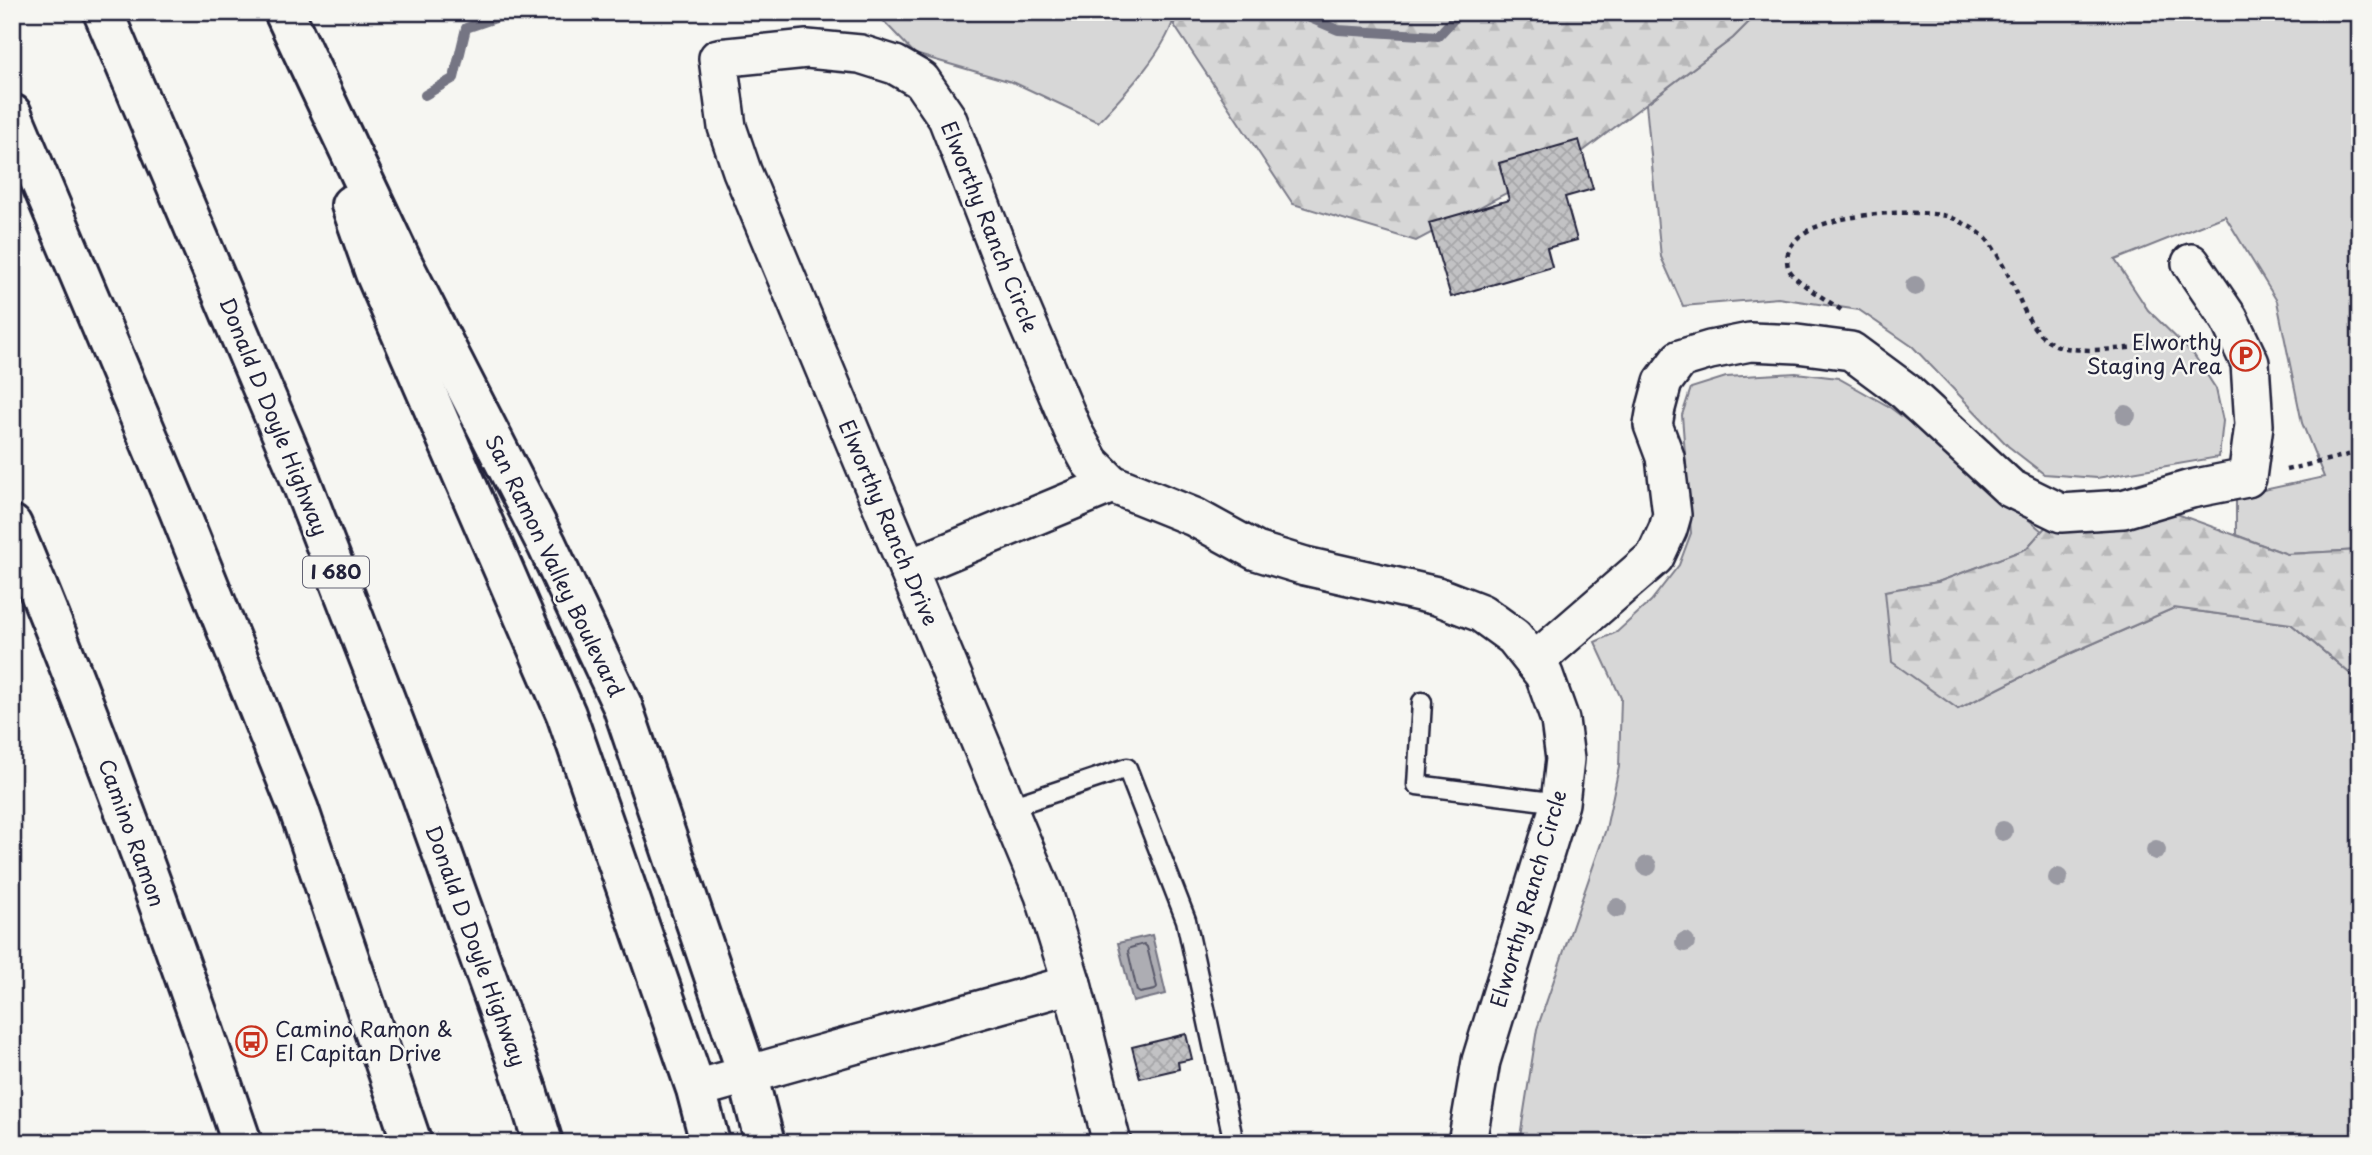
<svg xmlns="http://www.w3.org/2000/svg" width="2372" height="1155" viewBox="0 0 2372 1155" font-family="'Playpen Sans',sans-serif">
  <defs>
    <pattern id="forest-firs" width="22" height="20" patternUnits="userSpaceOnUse" patternTransform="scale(1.75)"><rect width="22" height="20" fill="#d7d7d7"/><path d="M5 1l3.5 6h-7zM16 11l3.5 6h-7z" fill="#b8b8b9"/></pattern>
    <pattern id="building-cross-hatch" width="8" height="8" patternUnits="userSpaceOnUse" patternTransform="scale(1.75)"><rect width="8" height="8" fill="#c2c2c4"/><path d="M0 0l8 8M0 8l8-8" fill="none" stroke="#a6a6a9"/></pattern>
  </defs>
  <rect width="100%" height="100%" fill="#f6f6f2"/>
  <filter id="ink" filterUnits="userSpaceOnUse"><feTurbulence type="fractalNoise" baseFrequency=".0143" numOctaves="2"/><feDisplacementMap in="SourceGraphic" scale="14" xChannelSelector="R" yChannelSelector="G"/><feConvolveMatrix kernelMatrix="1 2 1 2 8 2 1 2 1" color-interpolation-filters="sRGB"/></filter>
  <g filter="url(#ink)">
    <!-- green -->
    <g fill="#d7d7d7" stroke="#7c7c89" stroke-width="2">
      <path d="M 875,12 L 1175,12 C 1171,46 1122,97 1098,122 L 1015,83 L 915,54 Z"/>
      <polygon points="1759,12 2360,12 2360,550 2287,554 2236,535 2236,496 2324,477 2302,423 2277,301 2225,216 2115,260 2148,310 2194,355 2216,389 2223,421 2219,457 2097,478 2044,474 2008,446 1913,347 1859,310 1778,298 1683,306 1661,257 1646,104 1733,38"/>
      <polygon points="1796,373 1838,378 1888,406 1940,445 2042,531 2026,549 1938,582 1885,591 1958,709 2051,662 2174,608 2291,624 2360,682 2360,1143 1519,1143 1537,1029 1606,829 1619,767 1621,698 1595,642 1617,632 1651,601 1679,565 1691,533 1682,415 1691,388 1726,377"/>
    </g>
    <!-- forest -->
    <g fill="url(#forest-firs)" stroke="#7c7c89" stroke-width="2">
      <polygon points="1175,12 1759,12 1733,38 1578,155 1416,241 1293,204 1174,25"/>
      <polygon points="2125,495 2287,554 2360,550 2360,682 2291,624 2174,608 2051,662 1958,709 1892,662 1885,591 1938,582 2026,549 2064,506"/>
    </g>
    <!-- water -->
    <polygon fill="#adadb3" stroke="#757583" stroke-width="2" points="1152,935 1166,994 1133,1002 1118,943"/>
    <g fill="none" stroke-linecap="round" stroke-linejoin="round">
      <!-- shore -->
      <polygon stroke="#5a5a6b" stroke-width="2" points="1144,944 1147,947 1157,987 1155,990 1140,993 1137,991 1128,951 1130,948"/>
      <!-- stream -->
      <g stroke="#757583" stroke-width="10">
        <polyline points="954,12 969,15 979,12"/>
        <polyline points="1296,12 1338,30 1438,36 1460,12"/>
        <polyline points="425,95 454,78 466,28 513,12"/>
      </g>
    </g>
    <!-- building -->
    <g fill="url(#building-cross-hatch)" stroke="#22223b" stroke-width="2">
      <polygon points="1579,140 1593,189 1565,197 1577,240 1547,248 1552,267 1451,297 1429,223 1509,200 1499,163"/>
      <polygon points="1186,1034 1192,1059 1178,1062 1179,1069 1140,1078 1132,1047"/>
    </g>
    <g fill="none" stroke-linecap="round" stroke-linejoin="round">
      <defs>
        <g id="service">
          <polyline points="1422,702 1417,785 1560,803"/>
          <polyline points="1007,808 1127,768 1186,920 1234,1143"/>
        </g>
        <g id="minor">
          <polyline points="908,569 1112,484 1194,517 1256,551 1305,566 1437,596 1481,613 1514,637 1544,675 1560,720 1565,759 1560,803 1481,1061 1467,1143"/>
          <polyline points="1534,662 1655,557 1668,529 1672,515 1665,457 1653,425 1656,408 1663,382 1680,359 1710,350 1750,342 1797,344 1851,351 1905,391 2010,488 2061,513 2123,509 2191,489 2247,478 2254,425 2250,363 2229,319 2191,263"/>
          <polyline points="696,1089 1072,984"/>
          <polyline points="1112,1143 1072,984 1044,895 742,171 727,127 718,58 807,49 860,54 895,65 921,80 947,118 1021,308 1075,435 1090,462 1112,484"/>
        </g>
        <path id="tertiary" d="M 12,525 C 97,728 172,935 242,1143"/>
        <g id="secondary">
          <polyline points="284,12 403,264 547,545 622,705 747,1073 765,1143"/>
          <polyline points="351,205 375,273 566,714 696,1089 710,1143"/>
        </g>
        <g id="motorway">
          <polyline points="103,12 294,463 414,774 526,1087 543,1143"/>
          <polyline points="12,114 178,508 299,810 412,1143"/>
        </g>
      </defs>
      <!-- service casing -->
      <use href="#service" stroke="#22223b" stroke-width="23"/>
      <!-- minor casing -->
      <use href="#minor" stroke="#22223b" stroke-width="42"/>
      <!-- tertiary casing -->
      <use href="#tertiary" stroke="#22223b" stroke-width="44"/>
      <!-- secondary casing -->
      <use href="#secondary" stroke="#22223b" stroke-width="44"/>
      <!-- motorway casing -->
      <use href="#motorway" stroke="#22223b" stroke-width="44"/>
      <!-- path -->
      <g stroke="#22223b" stroke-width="4.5" stroke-dasharray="5 5" stroke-linecap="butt">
        <path d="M 1841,310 C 1828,300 1792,281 1788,267 C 1783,247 1800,233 1816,227 C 1851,213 1905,210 1942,215 C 1954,217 1971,227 1981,234 C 1993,243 2003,265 2010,278 C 2022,302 2028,331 2053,344 C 2078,356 2141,347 2169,342"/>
        <polyline points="2286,470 2360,452"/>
      </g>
      <!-- service -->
      <use href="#service" stroke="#f6f6f2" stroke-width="18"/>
      <!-- minor -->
      <use href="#minor" stroke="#f6f6f2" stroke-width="37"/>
      <!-- tertiary -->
      <use href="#tertiary" stroke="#f6f6f2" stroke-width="38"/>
      <!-- secondary -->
      <use href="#secondary" stroke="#f6f6f2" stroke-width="38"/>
      <!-- motorway -->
      <use href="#motorway" stroke="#f6f6f2" stroke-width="38"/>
    </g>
    <!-- trees -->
    <g fill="#9a9aa3">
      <circle cx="1915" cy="286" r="10"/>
      <circle cx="2126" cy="415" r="10"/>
      <circle cx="2003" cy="831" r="10"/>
      <circle cx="2156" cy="850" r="10"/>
      <circle cx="1647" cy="866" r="10"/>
      <circle cx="2058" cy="878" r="10"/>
      <circle cx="1617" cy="908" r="10"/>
      <circle cx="1685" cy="942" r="10"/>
    </g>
  </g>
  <!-- icons -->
  <defs>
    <symbol id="parking-ring" viewBox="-11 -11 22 22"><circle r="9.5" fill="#f6f6f2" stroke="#c8321e" stroke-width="1.5"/><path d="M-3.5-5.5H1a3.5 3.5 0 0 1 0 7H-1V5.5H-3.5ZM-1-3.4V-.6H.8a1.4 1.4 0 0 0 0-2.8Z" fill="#c8321e"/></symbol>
    <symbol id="bus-ring" viewBox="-11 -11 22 22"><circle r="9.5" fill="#f6f6f2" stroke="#c8321e" stroke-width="1.5"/><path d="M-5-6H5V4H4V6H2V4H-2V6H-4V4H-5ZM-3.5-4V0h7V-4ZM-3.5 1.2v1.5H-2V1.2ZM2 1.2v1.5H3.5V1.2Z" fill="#c8321e"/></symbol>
  </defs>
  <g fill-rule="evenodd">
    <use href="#parking-ring" x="2228" y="338" width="35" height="35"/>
    <use href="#bus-ring" x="234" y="1024" width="35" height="35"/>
  </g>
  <g text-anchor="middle" stroke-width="5" stroke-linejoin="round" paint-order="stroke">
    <!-- shield labels -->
    <rect fill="#f6f6f2" stroke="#626272" stroke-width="2" x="303" y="556.5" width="66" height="31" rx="5"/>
    <g font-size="19" font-weight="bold" fill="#22223b">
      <text x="336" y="579">I 680</text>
    </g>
    <!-- street labels -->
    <g font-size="21" fill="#22223b" stroke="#f6f6f2">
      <text transform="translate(989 227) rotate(68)" y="7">Elworthy Ranch Circle</text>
      <text transform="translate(273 417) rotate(68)" y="7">Donald D Doyle Highway</text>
      <text transform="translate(888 523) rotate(67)" y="7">Elworthy Ranch Drive</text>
      <text transform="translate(554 566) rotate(64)" y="7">San Ramon Valley Boulevard</text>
      <text transform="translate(131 833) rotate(70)" y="7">Camino Ramon</text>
      <text transform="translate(1529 899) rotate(-74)" y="7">Elworthy Ranch Circle</text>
      <text transform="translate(475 946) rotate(70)" y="7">Donald D Doyle Highway</text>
    </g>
    <!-- poi labels -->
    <g font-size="21" fill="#22223b" stroke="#f6f6f2" text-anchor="end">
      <text x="2222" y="350">Elworthy<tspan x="2222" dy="24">Staging Area</tspan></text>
      <text x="275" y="1037" text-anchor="start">Camino Ramon &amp;<tspan x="275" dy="24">El Capitan Drive</tspan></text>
    </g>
  </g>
  <!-- margin -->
  <rect width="2372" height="1155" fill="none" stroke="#f6f6f2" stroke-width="42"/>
  <rect x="21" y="21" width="2330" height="1113" fill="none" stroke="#22223b" stroke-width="2.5" filter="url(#ink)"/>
</svg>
